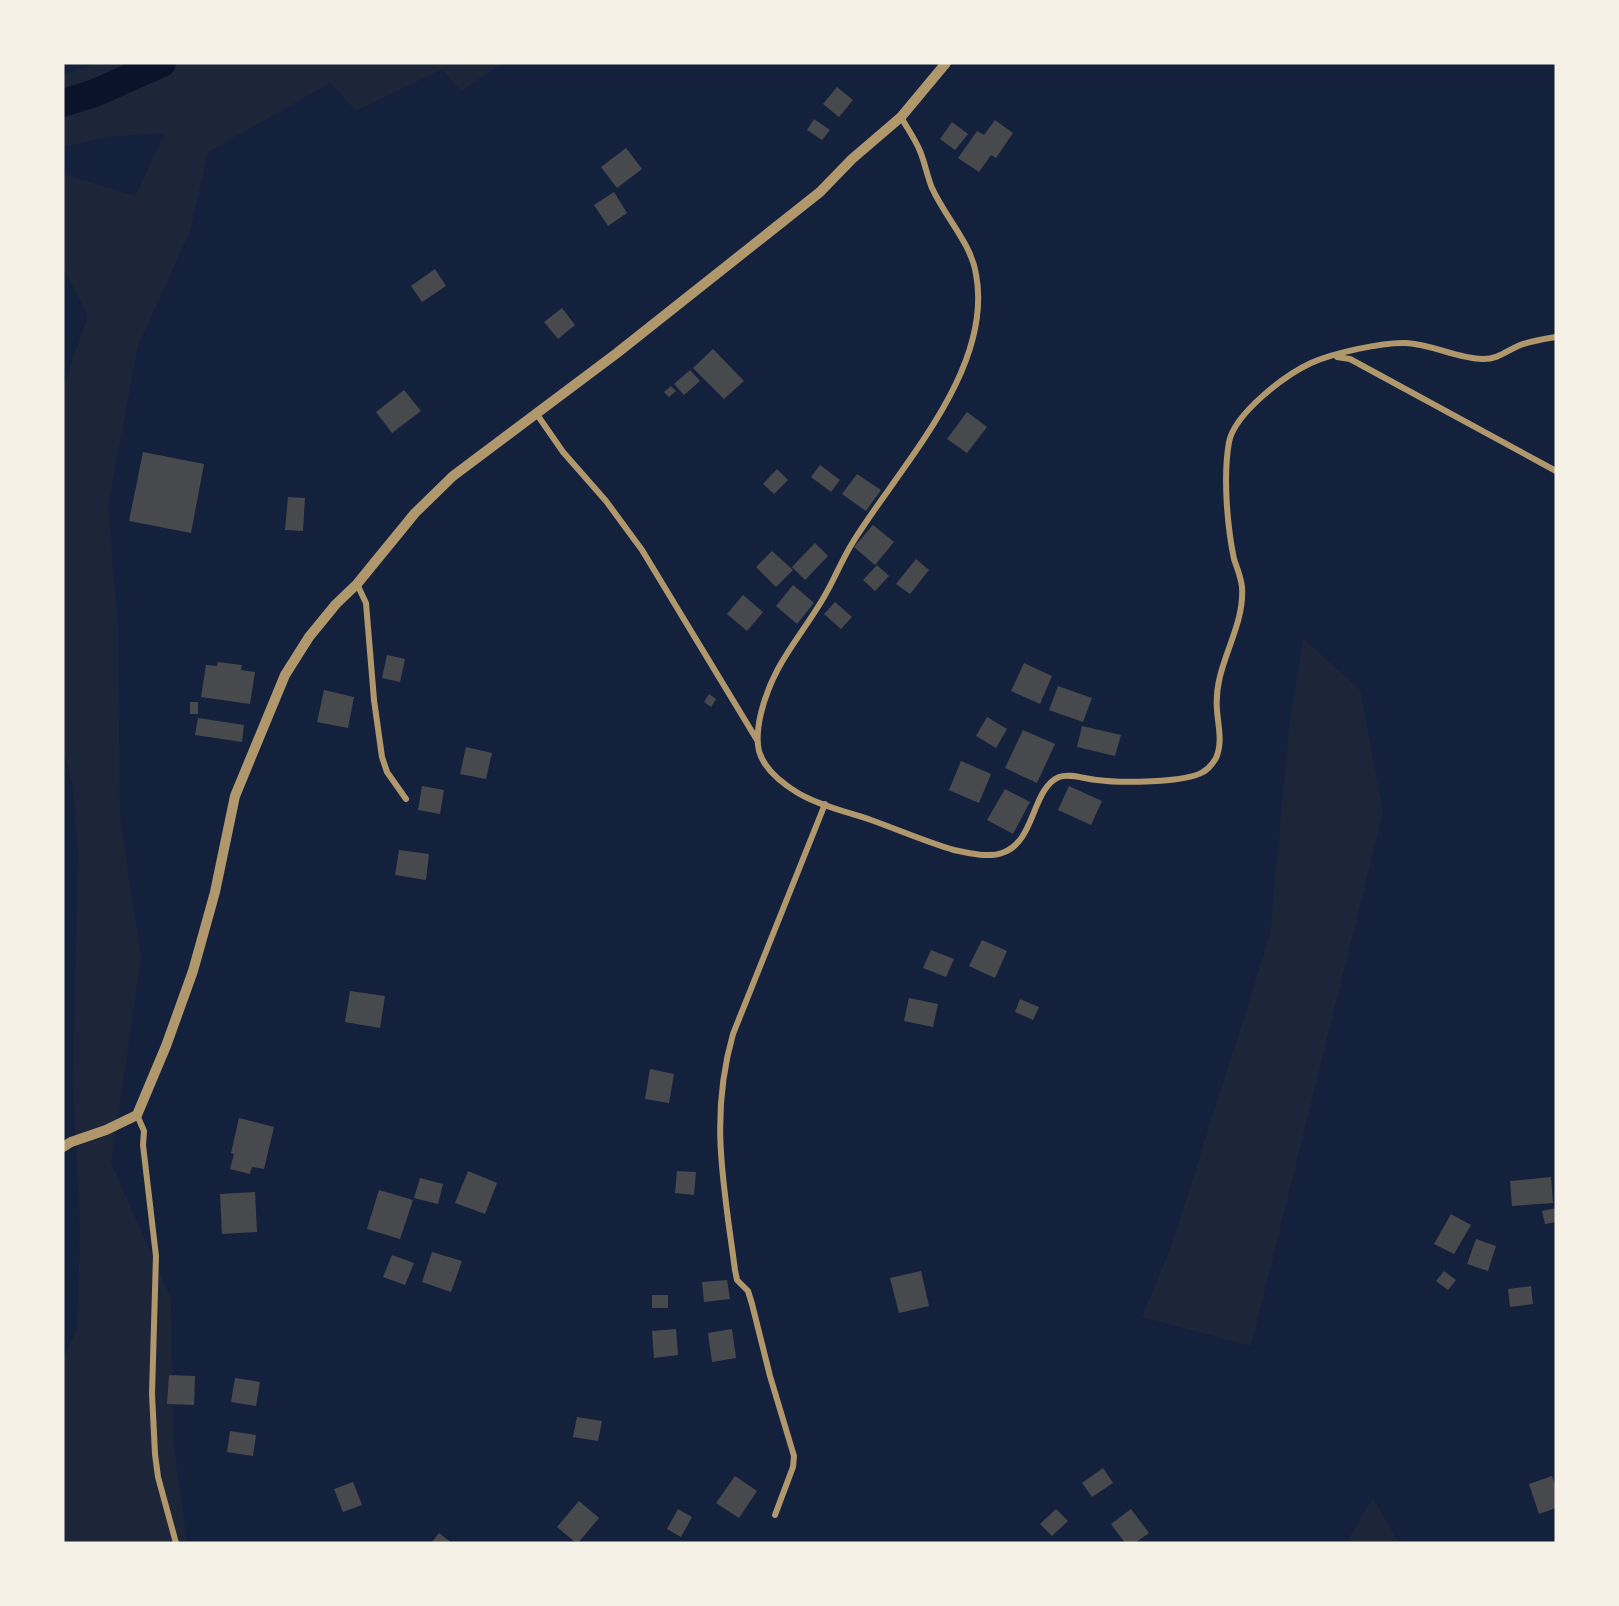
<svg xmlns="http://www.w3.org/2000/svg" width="1619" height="1606" viewBox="0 0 1619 1606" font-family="Mulish,sans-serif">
  <rect width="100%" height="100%" fill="#14213d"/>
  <!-- green -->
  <g fill="#1d2539">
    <polygon points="100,63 502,63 461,91 442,69 356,111 330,83 208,152 190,231 138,346 108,505 118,628 120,817 141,958 111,1163 171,1298 173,1439 187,1543 63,1543 63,1359 77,1329 80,1230 73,1082 78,852 73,787 63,749 63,388 88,316 63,267 63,174 135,196 165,133 106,137 63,147 63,74"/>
    <polygon points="1303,638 1360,690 1383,812 1251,1346 1142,1317 1172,1244 1270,935 1289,727"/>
    <polygon points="1373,1498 1399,1543 1346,1543"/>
  </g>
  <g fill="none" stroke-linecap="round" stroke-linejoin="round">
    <!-- river -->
    <polyline stroke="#0b132b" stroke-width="28" points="63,103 95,93 162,63"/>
  </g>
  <!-- building -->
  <g fill="#48494c">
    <polygon points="837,87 853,100 839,117 823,104"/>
    <polygon points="814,119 830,130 822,140 807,130"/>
    <polygon points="995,120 1013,133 996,158 991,155 979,172 958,158 977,131 984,135"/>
    <polygon points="952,122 968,134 955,150 940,139"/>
    <polygon points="626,148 642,169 617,188 601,167"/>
    <polygon points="614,192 627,213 608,226 594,205"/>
    <polygon points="435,269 446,286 422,302 411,286"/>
    <polygon points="562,308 575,325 558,339 544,322"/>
    <polygon points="713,349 744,381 724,399 693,368"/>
    <polygon points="690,370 700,381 684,395 674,384"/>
    <polygon points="671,386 676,391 669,397 664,392"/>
    <polygon points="404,390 421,411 392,433 376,412"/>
    <polygon points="967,412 987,427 967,453 947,439"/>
    <polygon points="143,452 204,464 191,533 129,521"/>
    <polygon points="820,465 840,480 831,492 811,477"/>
    <polygon points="777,469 788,480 774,494 763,484"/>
    <polygon points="857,474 881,490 866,511 842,494"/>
    <polygon points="288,497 305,498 303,531 285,530"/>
    <polygon points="873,525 894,542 875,565 854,547"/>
    <polygon points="815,543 828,556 805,580 792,567"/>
    <polygon points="772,551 793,570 776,587 756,567"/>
    <polygon points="916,559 929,570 910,594 896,584"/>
    <polygon points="877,565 889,576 875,591 863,580"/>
    <polygon points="793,585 814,603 797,624 776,606"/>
    <polygon points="743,595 763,612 747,631 727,614"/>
    <polygon points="835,602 852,617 841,629 824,614"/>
    <polygon points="387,655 405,659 400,682 382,678"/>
    <polygon points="218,662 242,665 241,670 255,672 250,704 201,697 206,665 217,666"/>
    <polygon points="1024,663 1052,676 1040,704 1011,691"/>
    <polygon points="1058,686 1092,698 1083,722 1049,710"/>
    <polygon points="324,690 354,697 348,728 317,722"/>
    <polygon points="709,694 716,699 711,707 704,702"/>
    <rect x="190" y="702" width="8" height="12"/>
    <polygon points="987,717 1007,729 996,748 976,736"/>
    <polygon points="198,718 244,725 242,742 195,735"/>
    <polygon points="1082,726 1121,735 1115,756 1077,747"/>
    <polygon points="1023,730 1055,744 1037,783 1005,768"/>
    <polygon points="466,747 492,753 486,779 460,774"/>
    <polygon points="961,761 991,774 979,803 949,790"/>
    <polygon points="422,786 444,790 440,814 418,810"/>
    <polygon points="1069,786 1102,801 1091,825 1058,810"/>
    <polygon points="1005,789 1030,802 1013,834 987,820"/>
    <polygon points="399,850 429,854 426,880 395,875"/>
    <polygon points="982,940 1007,951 995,978 969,966"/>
    <polygon points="931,950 954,959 946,977 923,968"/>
    <polygon points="350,991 385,996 380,1028 345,1022"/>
    <polygon points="909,998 938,1004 933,1027 904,1021"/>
    <polygon points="1020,999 1039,1007 1033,1020 1015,1012"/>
    <polygon points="650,1069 674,1074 669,1103 645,1099"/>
    <polygon points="239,1118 274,1127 264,1169 252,1167 250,1174 230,1169 234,1154 231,1153"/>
    <polygon points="468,1171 497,1183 485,1214 455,1203"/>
    <polygon points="677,1171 696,1172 694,1195 675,1193"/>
    <polygon points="1551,1177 1553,1203 1512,1206 1510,1181"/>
    <polygon points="420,1178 443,1184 438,1204 414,1198"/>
    <polygon points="379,1190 413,1200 400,1239 367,1229"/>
    <polygon points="255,1192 257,1232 222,1234 220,1194"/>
    <polygon points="1556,1208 1556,1222 1545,1224 1542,1211"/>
    <polygon points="1451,1214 1471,1225 1454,1254 1434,1244"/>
    <polygon points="1476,1239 1496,1246 1488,1271 1467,1264"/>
    <polygon points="432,1252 462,1261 451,1292 422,1282"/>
    <polygon points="392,1255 414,1263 405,1285 383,1277"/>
    <polygon points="921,1271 929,1306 899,1313 890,1278"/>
    <polygon points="1444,1271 1456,1280 1448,1290 1436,1281"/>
    <polygon points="727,1280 730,1299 704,1302 702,1282"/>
    <polygon points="1531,1286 1533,1304 1510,1307 1508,1289"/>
    <rect x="652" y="1295" width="16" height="13"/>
    <polygon points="676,1329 678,1355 654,1358 652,1331"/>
    <polygon points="732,1329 736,1358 712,1362 708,1333"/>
    <polygon points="169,1375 195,1376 194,1405 167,1404"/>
    <polygon points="235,1378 260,1382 256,1406 231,1402"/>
    <polygon points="577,1417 602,1421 598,1441 573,1437"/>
    <polygon points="230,1431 256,1435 253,1456 227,1452"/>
    <polygon points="1103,1468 1113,1483 1092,1497 1082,1483"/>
    <polygon points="735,1476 757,1491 739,1518 716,1503"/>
    <polygon points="1552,1476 1556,1488 1556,1508 1539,1514 1529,1484"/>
    <polygon points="353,1482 362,1505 343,1512 334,1489"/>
    <polygon points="579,1501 599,1518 578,1543 576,1543 557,1527"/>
    <polygon points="678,1509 692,1517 681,1537 667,1529"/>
    <polygon points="1056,1509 1068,1521 1052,1536 1040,1524"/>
    <polygon points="1131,1509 1149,1533 1135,1543 1125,1543 1111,1524"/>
    <polygon points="439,1533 452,1543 431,1543"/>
  </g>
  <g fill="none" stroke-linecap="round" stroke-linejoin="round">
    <!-- minor -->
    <g stroke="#b1986c" stroke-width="6">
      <path d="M 901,117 C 907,128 915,139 920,151 C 925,163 927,176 932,188 C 945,217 971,243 976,274 C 994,370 899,467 853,542 C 841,561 833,583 821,602 C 796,643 773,665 761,713 C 758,726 756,739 759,751 C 764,769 783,784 798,793 C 820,806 848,812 871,820 C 899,830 926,842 954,850 C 968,853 989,858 1002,853 C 1036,842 1031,789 1059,777 C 1070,773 1085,779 1097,780 C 1119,783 1185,783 1203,772 C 1209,769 1213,763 1216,758 C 1223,742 1218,726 1217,710 C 1213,665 1245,630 1242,587 C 1241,577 1237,568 1234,559 C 1227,525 1223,476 1229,442 C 1235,413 1285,375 1311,363 C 1333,353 1383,342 1406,343 C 1432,344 1457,359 1483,359 C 1498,359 1505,352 1518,346 C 1530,341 1544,339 1556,337"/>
      <polyline points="1337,357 1350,359 1556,471"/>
      <polyline points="536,413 563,452 606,501 642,550 757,740"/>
      <polyline points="357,584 366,603 374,700 382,757 387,772 406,799"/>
      <polyline points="137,1115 144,1131 143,1145 156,1256 152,1394 155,1454 158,1477 176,1543"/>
      <path d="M 775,1515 L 793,1467 L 794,1456 L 770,1376 L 752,1304 L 748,1291 L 737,1280 L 735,1270 C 724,1186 709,1118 733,1034 L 825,804"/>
    </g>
    <!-- tertiary -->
    <polyline stroke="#b1986c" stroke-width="10" points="63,1147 71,1142 106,1130 137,1115 166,1046 193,971 215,892 235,796 285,675 309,637 336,604 357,584 415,513 453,476 617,353 820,192 852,159 901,117 946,63"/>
  </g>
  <!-- border -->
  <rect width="1619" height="1606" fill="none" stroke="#f6f1e7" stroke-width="129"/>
</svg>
